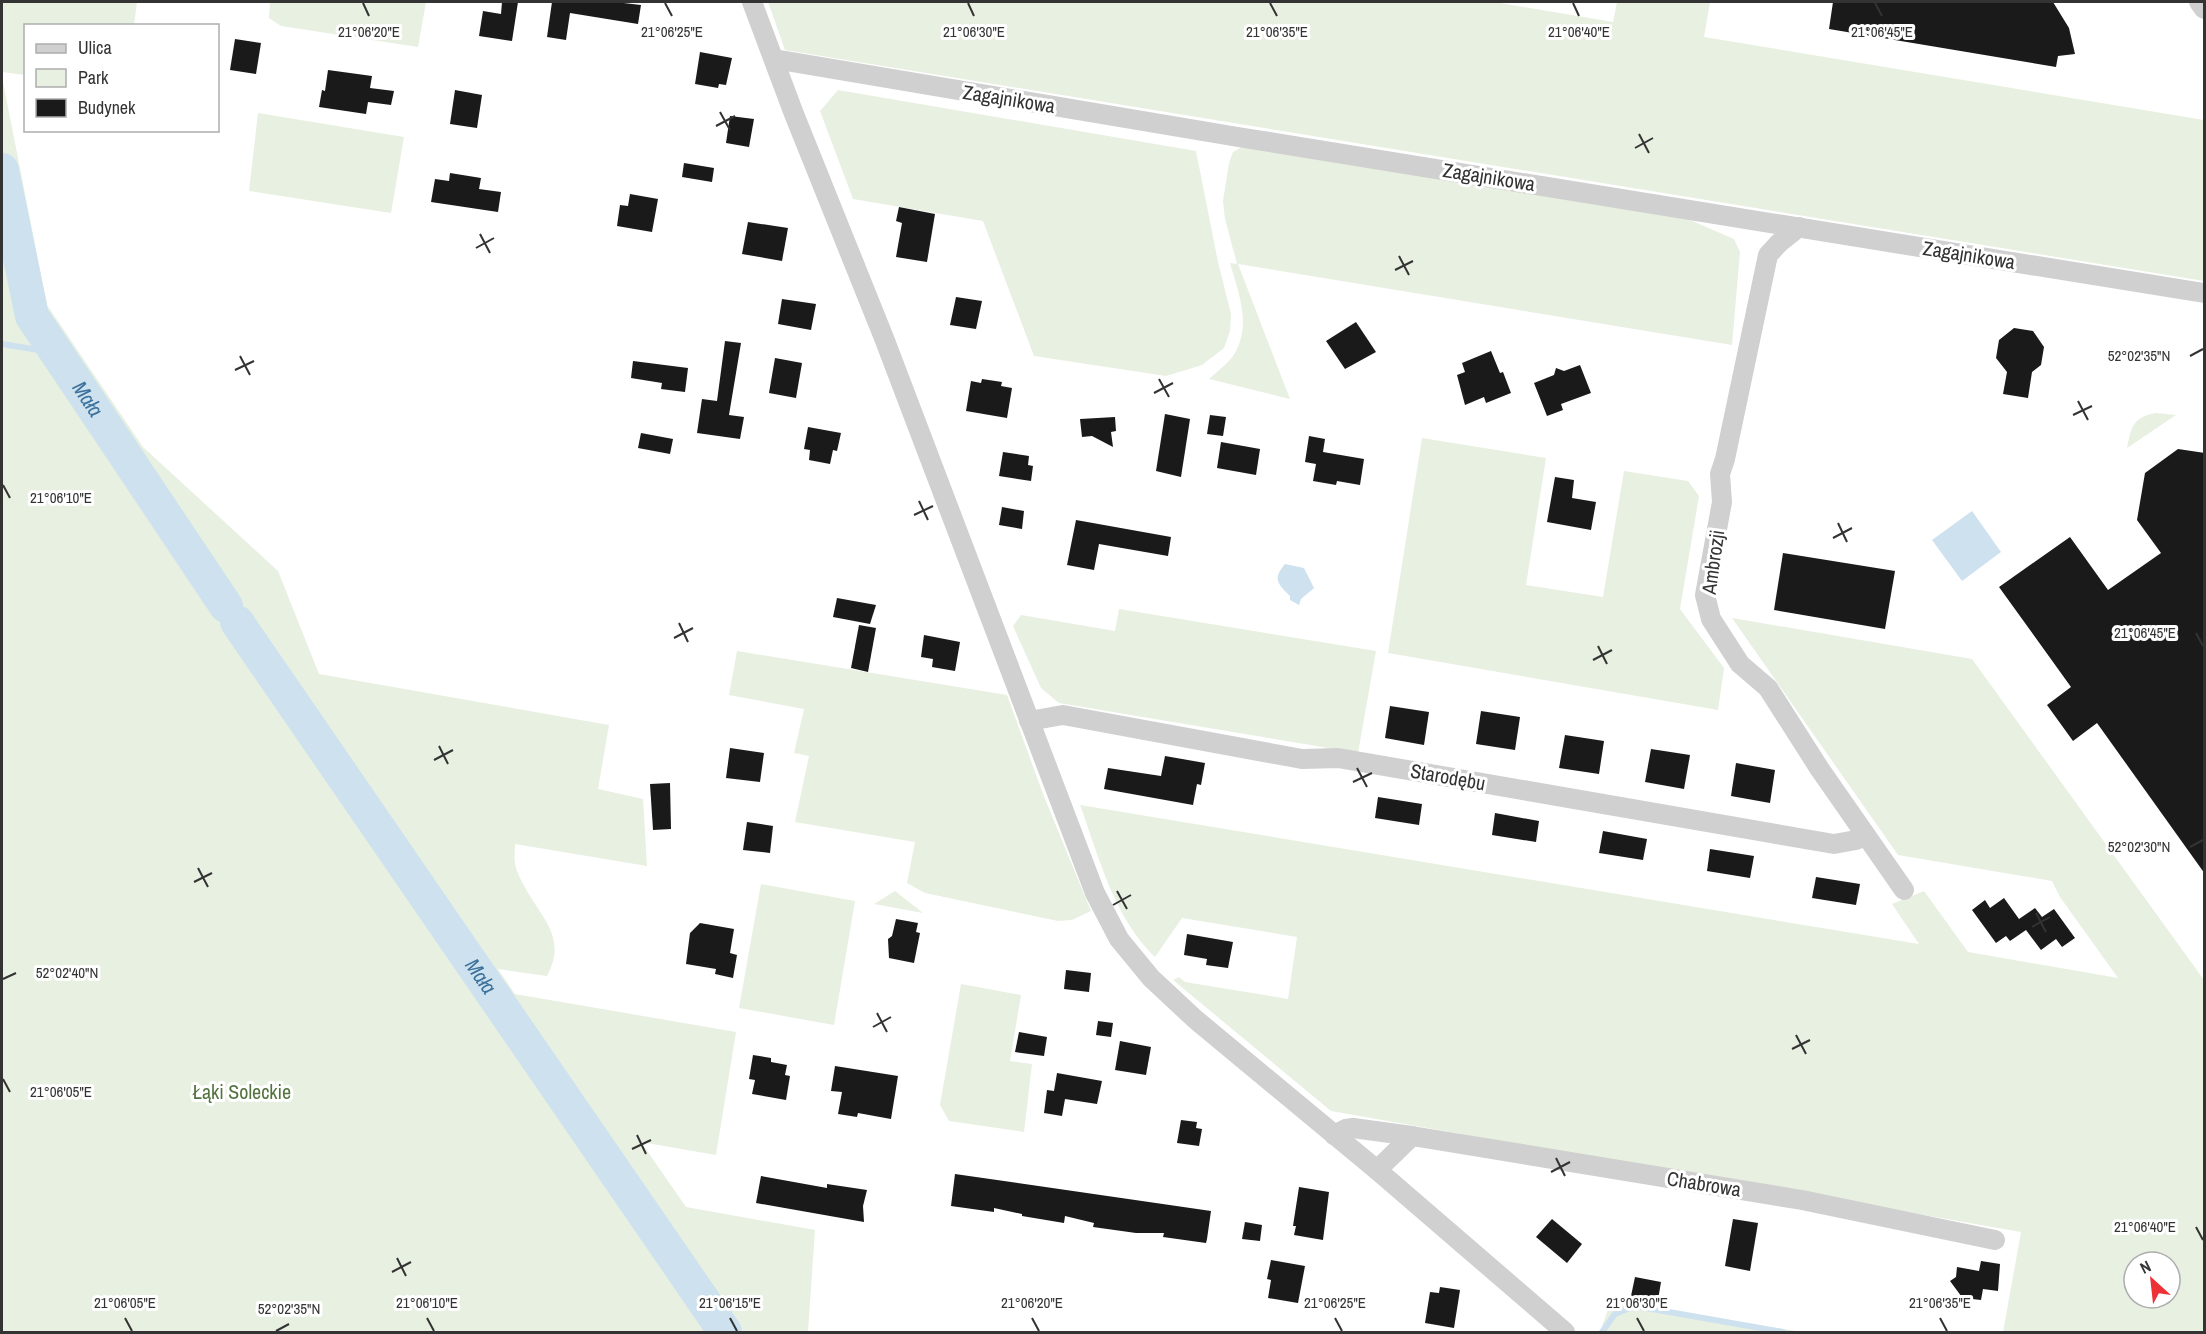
<svg xmlns="http://www.w3.org/2000/svg" width="2206" height="1334" viewBox="0 0 2206 1334" font-family="'Archivo Narrow',sans-serif">
  <rect width="100%" height="100%" fill="#fff"/>
  <!-- green -->
  <g fill="#e8f0e1" fill-rule="evenodd">
    <polygon points="2,2 137,2 134,25 26,26 25,75 2,72"/>
    <polygon points="270,2 426,2 418,47 281,26 269,18"/>
    <polygon points="768,2 1494,2 1613,22 1617,2 1710,2 1704,37 2204,120 2204,281 785,50"/>
    <path d="M 2,77 L 47,305 L 143,447 L 278,571 L 319,674 L 609,725 L 598,789 L 643,799 L 647,866 L 515,844 C 515,850 514,857 515,863 C 516,870 520,878 523,884 C 541,918 568,937 547,976 L 498,969 L 515,994 L 736,1032 L 716,1155 L 641,1142 L 686,1207 L 815,1230 L 808,1332 L 2,1332 Z"/>
    <polygon points="838,90 1196,151 1218,262 1231,314 1230,331 1224,348 1202,365 1166,376 1034,356 983,221 853,199 820,111"/>
    <polygon points="258,113 404,137 391,213 249,191"/>
    <path d="M 1243,146 L 1643,209 L 1690,220 L 1734,239 L 1740,252 L 1732,345 L 1238,264 L 1290,399 L 1209,379 C 1217,371 1231,362 1236,351 C 1251,322 1238,292 1230,263 L 1237,264 L 1225,219 L 1223,201 L 1229,163 L 1233,152 Z"/>
    <path d="M 2156,413 L 2176,415 L 2127,448 C 2131,427 2133,417 2156,413 Z"/>
    <polygon points="1422,438 1546,458 1526,585 1603,597 1624,471 1688,481 1699,496 1680,609 1724,668 1718,710 1388,653"/>
    <polygon points="1119,609 1376,651 1358,753 1059,703 1041,688 1013,626 1021,615 1115,631"/>
    <path d="M 1732,618 L 1972,659 L 2204,980 L 2204,1332 L 2003,1332 L 2021,1232 L 1331,1111 L 1173,980 L 1179,977 L 1185,982 L 1288,999 L 1297,937 L 1182,918 L 1155,957 C 1114,918 1099,857 1080,805 L 1919,944 L 1892,904 L 1924,891 L 1968,952 L 2118,978 L 2060,897 L 2052,881 L 1898,855 ZM 2134,1262 L 2170,1262 L 2170,1298 L 2134,1298 Z"/>
    <polygon points="737,651 1007,695 1043,794 1091,911 1072,920 1058,921 925,893 907,883 915,842 795,822 809,756 794,753 804,709 729,695"/>
    <polygon points="761,884 855,901 834,1025 739,1008"/>
    <polygon points="895,891 923,913 874,904"/>
    <polygon points="961,984 1021,995 1010,1061 1032,1064 1024,1132 949,1121 940,1105"/>
    <polygon points="1611,1301 1802,1332 1600,1332"/>
  </g>
  <!-- water -->
  <g fill="#cde1ef">
    <polygon points="1972,511 2001,552 1962,581 1932,540"/>
    <path d="M 1285,564 L 1304,568 L 1314,588 L 1301,599 L 1299,605 L 1290,600 L 1290,596 C 1278,584 1272,579 1285,564 Z"/>
  </g>
  <g fill="none" stroke-linecap="round" stroke-linejoin="round">
    <!-- stream -->
    <g stroke="#cde1ef" stroke-width="6">
      <polyline points="2,344 57,353"/>
      <polyline points="1602,1332 1615,1314 1635,1306 1783,1332"/>
    </g>
    <!-- river -->
    <g stroke="#cde1ef" stroke-width="34">
      <path id="s1" d="M 2,170 L 32,316 L 226,606"/>
      <path id="s2" d="M 237,622 L 725,1332"/>
    </g>
  </g>
  <!-- building -->
  <g fill="#1a1a1a">
    <polygon points="502,2 518,2 512,41 479,36 483,11 501,14"/>
    <polygon points="552,2 615,2 641,5 638,24 570,13 566,40 547,37"/>
    <polygon points="1833,2 2053,2 2069,28 2075,54 2058,56 2056,67 1829,29"/>
    <polygon points="235,39 261,43 256,74 230,70"/>
    <polygon points="700,52 732,58 726,85 719,84 718,88 695,84"/>
    <polygon points="328,70 372,76 370,88 394,91 391,105 368,102 366,114 319,107 322,90 325,91"/>
    <polygon points="455,90 482,95 477,128 450,124"/>
    <polygon points="730,116 754,119 749,147 726,143"/>
    <polygon points="684,163 714,168 712,182 682,177"/>
    <polygon points="450,173 481,178 479,189 501,192 498,212 431,202 435,179 449,181"/>
    <polygon points="630,194 658,199 652,232 617,226 620,205 628,206"/>
    <polygon points="899,207 935,214 927,262 896,257 902,223 896,221"/>
    <polygon points="748,222 788,228 782,261 742,254"/>
    <polygon points="956,297 982,301 976,329 950,325"/>
    <polygon points="782,299 816,304 811,330 778,324"/>
    <polygon points="1356,322 1376,352 1345,369 1326,341"/>
    <polygon points="2014,328 2033,331 2044,347 2041,365 2032,372 2028,398 2003,394 2007,372 1996,358 1999,340"/>
    <polygon points="725,341 741,343 729,415 744,417 740,439 697,433 702,399 717,401"/>
    <polygon points="1491,351 1500,373 1503,372 1511,393 1486,403 1484,397 1465,405 1457,375 1465,372 1462,363"/>
    <polygon points="775,358 802,363 796,398 769,393"/>
    <polygon points="633,361 688,368 685,392 661,389 662,383 631,378"/>
    <polygon points="1580,365 1591,393 1561,404 1563,410 1547,416 1534,383 1554,375 1556,368 1564,371"/>
    <polygon points="982,379 1002,382 1001,386 1012,388 1007,418 966,411 971,381 981,383"/>
    <polygon points="1165,414 1190,419 1181,477 1156,471"/>
    <polygon points="1210,415 1226,417 1223,436 1207,434"/>
    <polygon points="1115,417 1116,431 1111,432 1113,447 1092,436 1082,437 1080,419"/>
    <polygon points="808,427 841,433 837,451 833,450 830,464 809,460 810,450 804,449"/>
    <polygon points="641,433 673,439 670,454 638,448"/>
    <polygon points="1309,436 1325,439 1323,452 1364,459 1360,485 1337,481 1336,485 1313,481 1316,464 1305,462"/>
    <polygon points="1221,442 1260,449 1256,475 1217,468"/>
    <polygon points="2178,449 2205,453 2205,874 2097,723 2073,741 2047,705 2071,687 1999,587 2070,537 2108,590 2161,553 2137,520 2145,473"/>
    <polygon points="1003,452 1029,456 1028,465 1033,466 1031,481 999,476"/>
    <polygon points="1555,477 1574,480 1572,498 1596,502 1591,530 1547,522"/>
    <polygon points="1002,507 1024,511 1022,529 999,525"/>
    <polygon points="1076,520 1171,537 1168,556 1099,544 1094,570 1067,565"/>
    <polygon points="1783,553 1895,571 1885,629 1774,610"/>
    <polygon points="837,598 876,605 870,624 833,617"/>
    <polygon points="859,625 876,628 868,672 851,668"/>
    <polygon points="924,635 960,642 955,671 932,667 933,659 921,657"/>
    <polygon points="1390,706 1429,712 1424,745 1385,738"/>
    <polygon points="1481,711 1520,717 1515,750 1476,744"/>
    <polygon points="1565,735 1604,741 1599,774 1559,768"/>
    <polygon points="730,748 764,753 760,782 726,778"/>
    <polygon points="1651,749 1690,755 1684,789 1645,782"/>
    <polygon points="1165,756 1205,763 1201,785 1197,784 1193,805 1104,789 1108,768 1161,776"/>
    <polygon points="1736,763 1775,770 1770,803 1731,796"/>
    <polygon points="670,783 671,829 653,830 650,784"/>
    <polygon points="1378,797 1422,804 1419,825 1375,818"/>
    <polygon points="1495,813 1539,821 1536,842 1492,835"/>
    <polygon points="747,822 773,826 770,853 743,850"/>
    <polygon points="1603,831 1647,839 1643,860 1599,853"/>
    <polygon points="1710,849 1754,856 1750,878 1707,871"/>
    <polygon points="1816,877 1860,884 1856,905 1812,898"/>
    <polygon points="2004,898 2019,919 2035,908 2042,917 2054,909 2075,938 2062,947 2056,939 2041,950 2026,930 2010,941 2006,936 1996,943 1972,910 1985,900 1990,908"/>
    <polygon points="896,919 918,923 916,932 920,933 914,963 889,958 888,939 892,936"/>
    <polygon points="700,923 734,929 730,953 737,955 733,978 715,974 716,969 686,964 690,933"/>
    <polygon points="1187,934 1233,942 1228,968 1206,965 1207,959 1184,955"/>
    <polygon points="1066,970 1091,973 1089,992 1064,989"/>
    <polygon points="1098,1021 1113,1023 1111,1037 1096,1035"/>
    <polygon points="1019,1032 1047,1037 1044,1056 1015,1052"/>
    <polygon points="1120,1041 1151,1047 1146,1075 1115,1070"/>
    <polygon points="753,1055 771,1058 771,1062 787,1065 785,1075 790,1076 786,1100 752,1094 755,1080 749,1079"/>
    <polygon points="835,1066 898,1076 891,1119 858,1113 857,1117 838,1114 842,1092 831,1091"/>
    <polygon points="1057,1073 1102,1081 1097,1104 1065,1099 1062,1116 1044,1113 1047,1090 1054,1091"/>
    <polygon points="1181,1120 1197,1122 1196,1128 1202,1129 1199,1146 1177,1143"/>
    <polygon points="955,1174 1211,1211 1207,1239 1206,1243 1163,1237 1164,1233 1136,1233 1093,1227 1094,1223 1065,1216 1064,1223 1022,1216 1022,1214 994,1208 994,1212 951,1206"/>
    <polygon points="761,1176 827,1188 827,1184 867,1190 863,1206 864,1222 756,1203"/>
    <polygon points="1299,1187 1329,1192 1323,1240 1294,1235 1296,1226 1293,1226"/>
    <polygon points="1552,1219 1582,1244 1567,1263 1536,1237"/>
    <polygon points="1733,1219 1758,1223 1750,1271 1725,1266"/>
    <polygon points="1245,1222 1262,1225 1260,1241 1242,1239"/>
    <polygon points="1271,1260 1305,1266 1298,1303 1268,1298 1271,1280 1267,1279"/>
    <polygon points="1981,1261 2000,1264 1998,1291 1983,1289 1981,1300 1972,1299 1967,1304 1950,1281 1956,1277 1957,1267 1979,1271"/>
    <polygon points="1635,1277 1661,1282 1658,1300 1631,1296"/>
    <polygon points="1440,1287 1460,1290 1454,1328 1425,1323 1430,1292 1439,1293"/>
  </g>
  <g fill="none" stroke-linecap="round" stroke-linejoin="round">
    <!-- minor -->
    <g stroke="#d0d0d0" stroke-width="20">
      <polyline points="752,2 794,114 884,338 1095,893 1119,939 1151,978 1195,1019 1377,1170 1565,1332"/>
      <polyline points="2199,2 2204,9"/>
      <polyline points="774,59 1238,137 2204,293"/>
      <polyline points="1799,227 1779,243 1768,255 1725,459 1720,474 1722,502 1705,595 1711,619 1740,664 1768,688 1819,768 1904,890"/>
      <polyline points="1029,721 1063,715 1302,759 1338,758 1834,844 1856,840 1864,835"/>
      <polyline points="1334,1135 1346,1129 1353,1128 1412,1136"/>
      <polyline points="1377,1170 1412,1136 1802,1200 1995,1240"/>
    </g>
  </g>
  <!-- ticks -->
  <path fill="none" stroke="#333" stroke-width="2" d="M 363,3 L 369,16M 665,3 L 672,16M 968,3 L 974,16M 1270,3 L 1277,16M 1573,3 L 1579,16M 1875,3 L 1882,16M 720,112 L 730,130M 716,126 L 735,116M 1639,134 L 1649,153M 1635,148 L 1653,138M 480,234 L 490,253M 476,248 L 494,238M 1399,256 L 1409,275M 1395,270 L 1413,261M 240,356 L 250,375M 2190,356 L 2203,349M 235,370 L 254,361M 1159,379 L 1169,397M 1154,393 L 1173,383M 2078,401 L 2088,420M 2073,415 L 2092,406M 3,485 L 10,498M 919,501 L 928,520M 914,515 L 933,506M 1838,523 L 1847,542M 1833,538 L 1852,528M 679,623 L 688,642M 2196,633 L 2203,646M 674,638 L 693,628M 1598,646 L 1607,664M 1593,660 L 1612,650M 439,746 L 448,764M 434,760 L 453,750M 1357,768 L 1367,787M 1353,782 L 1372,773M 2190,847 L 2203,840M 198,868 L 208,887M 194,882 L 212,873M 1117,891 L 1127,909M 1113,905 L 1131,895M 2036,913 L 2046,932M 2032,927 L 2050,917M 3,979 L 16,973M 877,1013 L 887,1032M 873,1027 L 891,1017M 1796,1035 L 1806,1054M 1792,1049 L 1810,1040M 3,1079 L 10,1092M 637,1135 L 646,1154M 632,1149 L 651,1140M 1556,1158 L 1565,1176M 1551,1172 L 1570,1162M 2196,1227 L 2203,1240M 397,1258 L 406,1276M 392,1272 L 411,1262M 125,1318 L 132,1331M 427,1318 L 434,1331M 730,1318 L 737,1331M 1032,1318 L 1039,1331M 1335,1318 L 1342,1331M 1637,1318 L 1644,1331M 1940,1318 L 1947,1331M 276,1331 L 289,1324"/>
  <g text-anchor="middle" stroke-width="6" stroke-linejoin="round" paint-order="stroke">
    <!-- street labels -->
    <g font-size="20" fill="#333" stroke="#fff">
      <text transform="translate(1009 99) rotate(9)" y="7">Zagajnikowa</text>
      <text transform="translate(1489 177) rotate(9)" y="7">Zagajnikowa</text>
      <text transform="translate(1969 255) rotate(9)" y="7">Zagajnikowa</text>
      <text transform="translate(1713 562) rotate(-82)" y="7">Ambrozji</text>
      <text transform="translate(1448 777) rotate(10)" y="7">Starodębu</text>
      <text transform="translate(1704 1184) rotate(9)" y="7">Chabrowa</text>
    </g>
    <!-- park labels -->
    <g font-size="20" fill="#53723d" stroke="#fff">
      <text x="242" y="1099">Łąki Soleckie</text>
    </g>
    <!-- water labels -->
    <g font-size="21" font-style="italic" fill="#3b719b" stroke="#fff">
      <text dy="7" stroke="none"><textPath href="#s1" startOffset="249">Mała</textPath></text>
      <text dy="7" stroke="none"><textPath href="#s2" startOffset="430">Mała</textPath></text>
    </g>
  </g>
  <g font-size="15" text-anchor="middle" fill="#333" stroke="#fff" stroke-width="6" stroke-linejoin="round" paint-order="stroke">
    <text x="369" y="37">21°06'20"E</text>
    <text x="672" y="37">21°06'25"E</text>
    <text x="974" y="37">21°06'30"E</text>
    <text x="1277" y="37">21°06'35"E</text>
    <text x="1579" y="37">21°06'40"E</text>
    <text x="1882" y="37">21°06'45"E</text>
    <text x="2139" y="361">52°02'35"N</text>
    <text x="61" y="503">21°06'10"E</text>
    <text x="2145" y="638">21°06'45"E</text>
    <text x="2139" y="852">52°02'30"N</text>
    <text x="67" y="978">52°02'40"N</text>
    <text x="61" y="1097">21°06'05"E</text>
    <text x="2145" y="1232">21°06'40"E</text>
    <text x="125" y="1308">21°06'05"E</text>
    <text x="427" y="1308">21°06'10"E</text>
    <text x="730" y="1308">21°06'15"E</text>
    <text x="1032" y="1308">21°06'20"E</text>
    <text x="1335" y="1308">21°06'25"E</text>
    <text x="1637" y="1308">21°06'30"E</text>
    <text x="1940" y="1308">21°06'35"E</text>
    <text x="289" y="1314">52°02'35"N</text>
  </g>
  <!-- border -->
  <rect width="2206" height="1334" fill="none" stroke="#333333" stroke-width="6"/>
  <!-- legend -->
  <rect x="24" y="24" width="195" height="108" fill="#ffffff" stroke="#adadad" stroke-width="1.5"/>
  <rect x="36" y="44" width="30" height="9" fill="#d0d0d0" stroke="#adadad" stroke-width="1.5"/>
  <text x="78" y="54" font-size="18" fill="#333333">Ulica</text>
  <rect x="36" y="69" width="30" height="18" fill="#e8f0e1" stroke="#adadad" stroke-width="1.5"/>
  <text x="78" y="84" font-size="18" fill="#333333">Park</text>
  <rect x="36" y="99" width="30" height="18" fill="#1a1a1a" stroke="#adadad" stroke-width="1.5"/>
  <text x="78" y="114" font-size="18" fill="#333333">Budynek</text>
  <!-- north arrow -->
  <g transform="translate(2152 1280) rotate(333)"><circle r="28" fill="#ffffff" stroke="#adadad" stroke-width="1.5"/>
  <path d="M0-4.5L10 22L0 15L-10 22Z" fill="#ee3136"/>
  <text y="-9" font-size="16" font-weight="bold" text-anchor="middle" fill="#333333">N</text>
  </g>
</svg>
